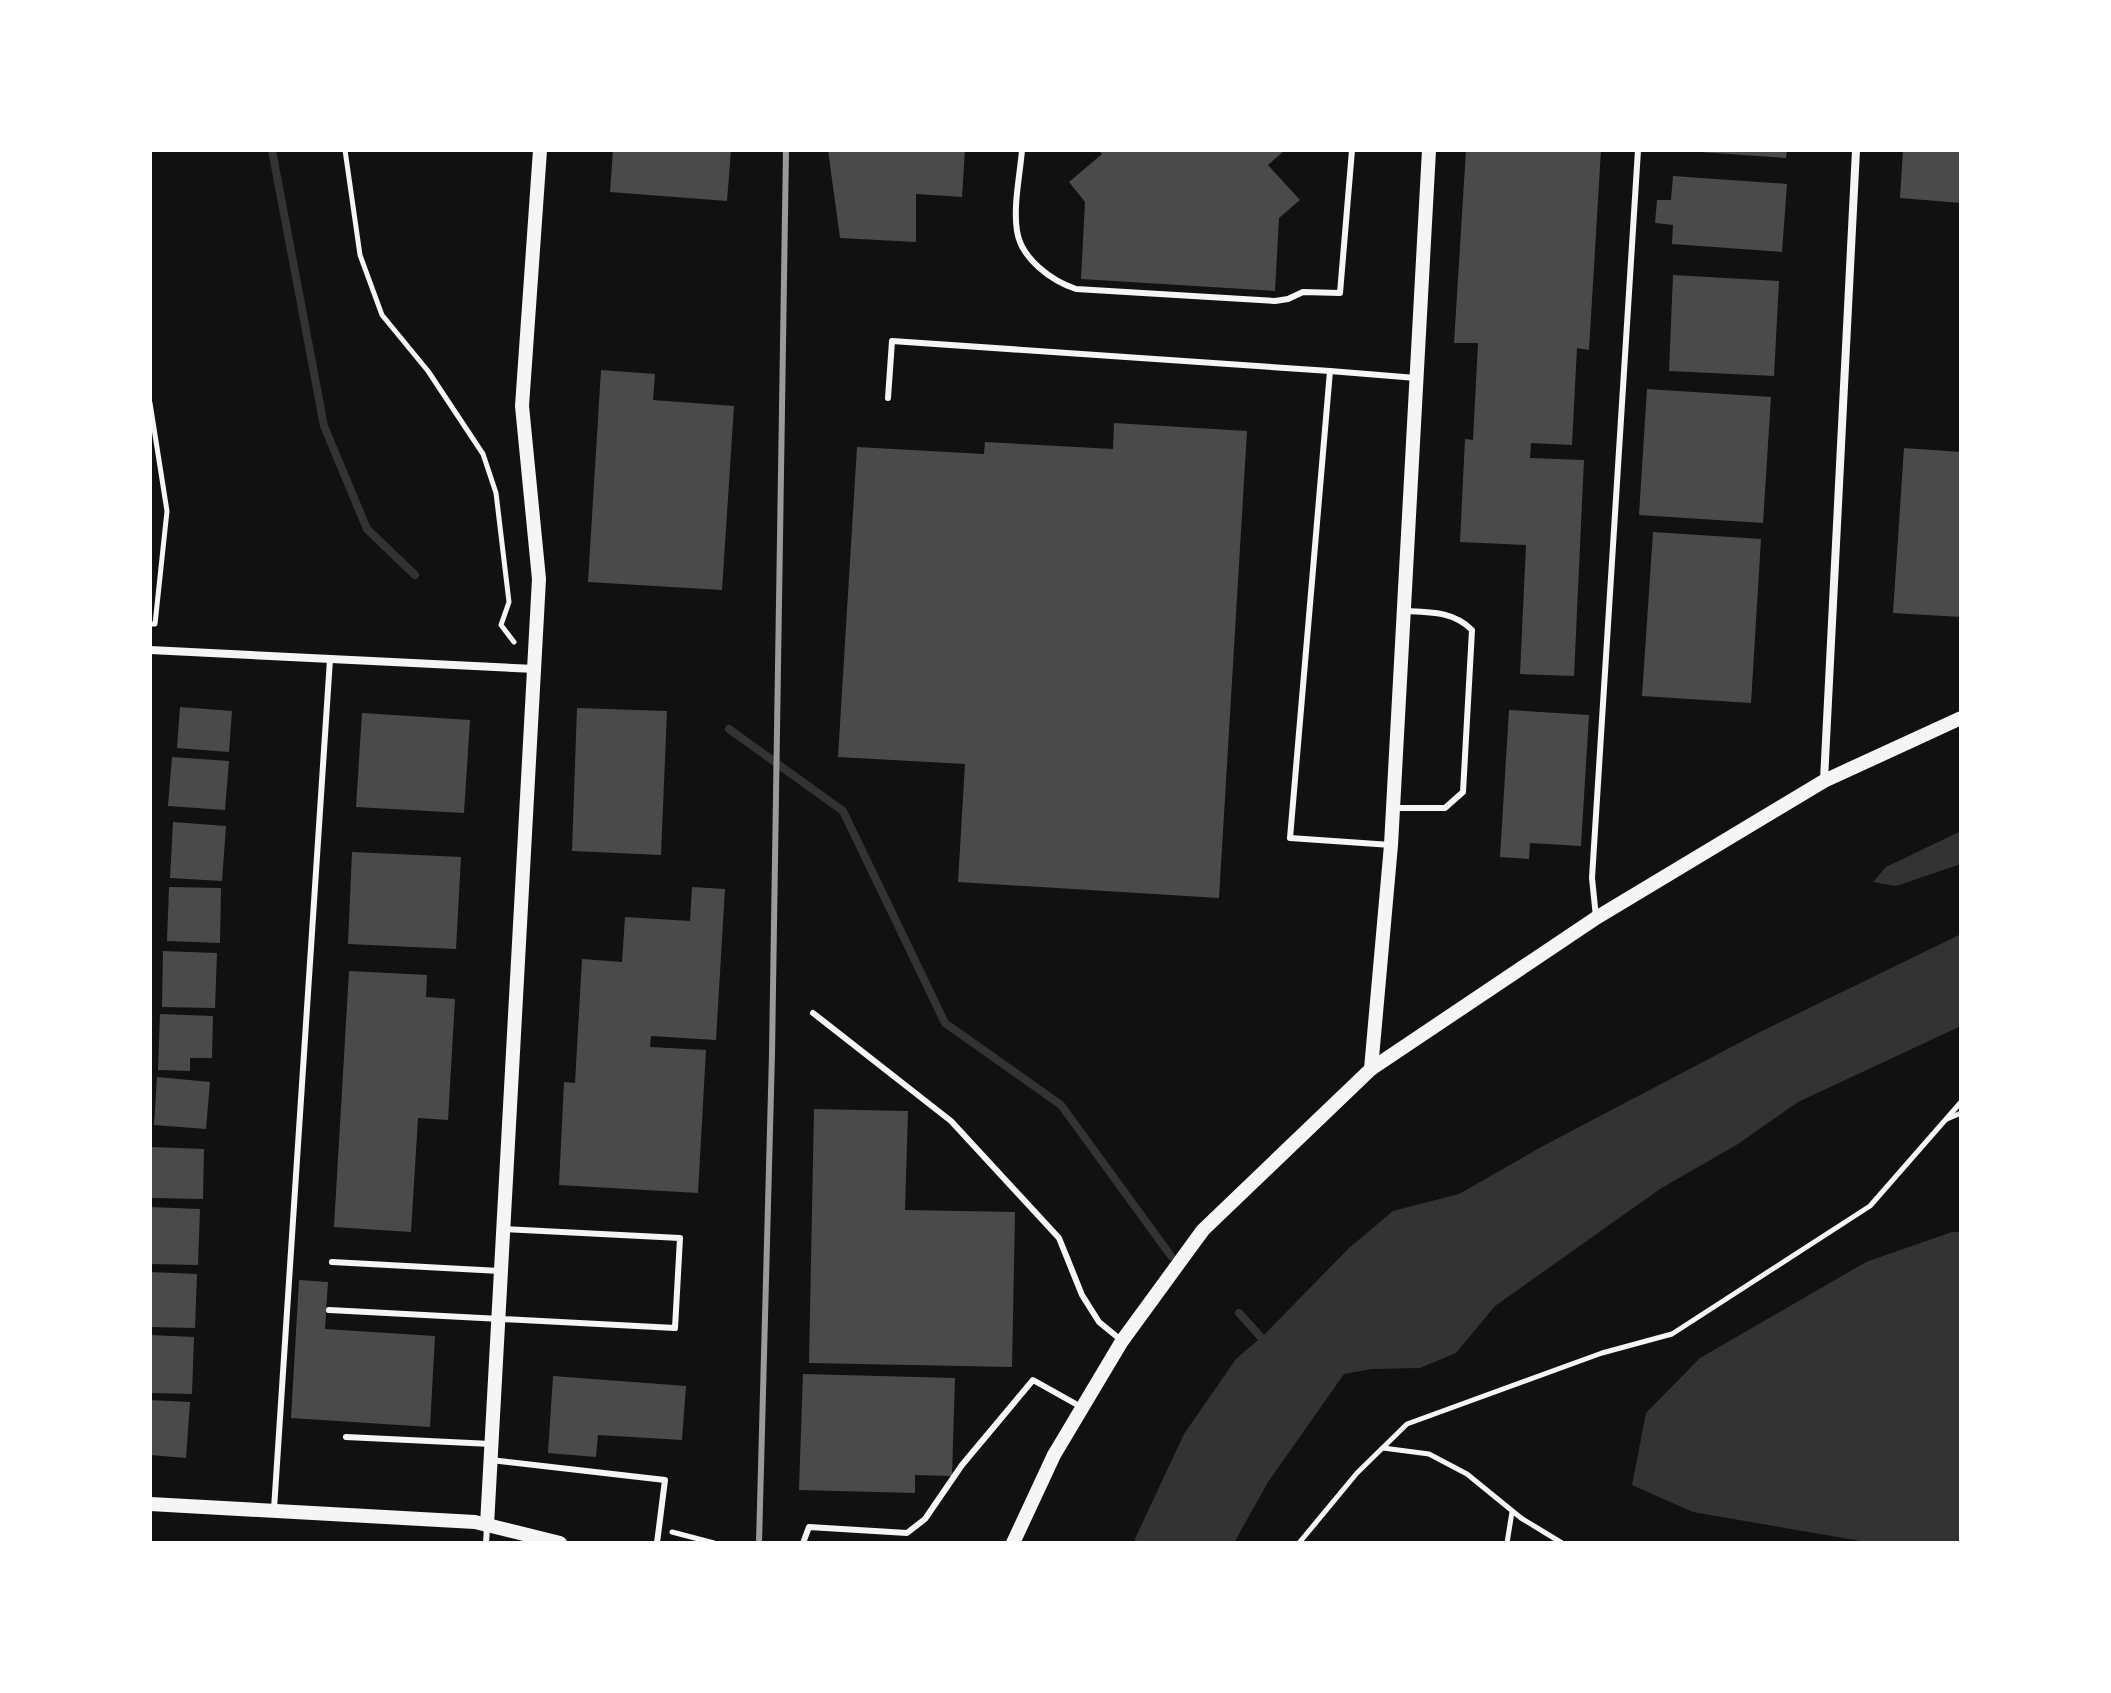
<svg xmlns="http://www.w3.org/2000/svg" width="2111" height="1693" viewBox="0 0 2111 1693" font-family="'Alegreya Sans',sans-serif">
  <rect width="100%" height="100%" fill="#111"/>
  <!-- water -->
  <g fill="#333">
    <polygon points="1961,831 1961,864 1896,886 1873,882 1886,867"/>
    <polygon points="1961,934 1961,1026 1798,1102 1738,1144 1660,1189 1495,1306 1456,1353 1420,1368 1372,1369 1344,1374 1268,1482 1234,1543 1133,1543 1184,1434 1236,1359 1264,1335 1349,1248 1393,1211 1459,1194 1543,1146 1760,1032"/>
    <polygon points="1952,1232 1961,1232 1961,1543 1872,1543 1693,1512 1632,1485 1646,1413 1700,1358 1866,1262"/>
  </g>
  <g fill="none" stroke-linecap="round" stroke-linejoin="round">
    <!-- stream -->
    <g stroke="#333" stroke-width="8">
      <polyline points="272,150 324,426 367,529 415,575"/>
      <polyline points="729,729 843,811 945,1023 1061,1105 1171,1256"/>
      <polyline points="1239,1313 1268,1345"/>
    </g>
  </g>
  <!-- building -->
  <g fill="#4a4a4a">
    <polygon points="613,150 731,150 727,201 610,192"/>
    <polygon points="828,150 965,150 962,197 916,194 916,242 840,238"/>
    <polygon points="1099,150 1285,150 1268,165 1300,200 1279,218 1275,291 1081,279 1085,202 1069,182 1102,154"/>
    <polygon points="1466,150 1601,150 1589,350 1577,348 1572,445 1531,443 1530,458 1584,460 1574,676 1520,674 1526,545 1460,542 1465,439 1473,440 1478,343 1454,343"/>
    <polygon points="1700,150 1787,150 1786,158 1700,152"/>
    <polygon points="1903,150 1961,150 1961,203 1900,198"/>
    <polygon points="1673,176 1787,184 1782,252 1672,244 1673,225 1655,223 1657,200 1671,200"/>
    <polygon points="1673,275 1779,281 1774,376 1669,371"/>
    <polygon points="601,370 655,374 653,400 734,406 722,590 588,582"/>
    <polygon points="1647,389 1771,397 1763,523 1639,515"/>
    <polygon points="1114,423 1247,431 1219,898 958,882 965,764 838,757 857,447 984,454 985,442 1113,449"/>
    <polygon points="1904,448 1961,452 1961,617 1893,613"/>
    <polygon points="1653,532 1761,539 1751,703 1642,696"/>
    <polygon points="180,707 232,711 229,752 177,748"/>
    <polygon points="577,708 667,711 661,855 572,851"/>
    <polygon points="1509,710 1589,715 1581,846 1530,843 1529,859 1500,857"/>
    <polygon points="362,713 470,720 464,813 356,807"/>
    <polygon points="172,757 229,761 225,810 168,806"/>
    <polygon points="173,822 226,826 222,881 170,878"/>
    <polygon points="352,852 461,857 456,949 348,944"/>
    <polygon points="169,887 221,888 220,943 167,941"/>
    <polygon points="692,887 725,889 716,1040 651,1036 650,1047 706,1050 698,1193 559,1185 564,1082 575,1083 582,959 622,962 625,917 690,921"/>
    <polygon points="163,951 217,953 215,1008 162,1007"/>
    <polygon points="349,971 427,975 426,997 455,999 448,1120 418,1118 411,1232 334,1227"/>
    <polygon points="160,1014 213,1016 212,1058 190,1058 190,1071 158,1070"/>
    <polygon points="157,1077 210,1082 206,1129 154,1125"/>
    <polygon points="814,1109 908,1111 905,1210 1015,1212 1012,1367 809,1363"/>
    <polygon points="152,1147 204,1149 203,1199 151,1198"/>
    <polygon points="150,1207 200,1209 198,1265 150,1264"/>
    <polygon points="150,1272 197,1274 195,1328 150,1327"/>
    <polygon points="299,1280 328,1282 325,1329 435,1336 430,1427 291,1418"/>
    <polygon points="150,1335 194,1337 192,1394 150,1393"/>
    <polygon points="803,1374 955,1378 952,1476 915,1475 915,1493 799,1490"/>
    <polygon points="553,1376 686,1386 682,1440 598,1435 596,1457 548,1453"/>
    <polygon points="150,1400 190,1402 186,1458 150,1455"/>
  </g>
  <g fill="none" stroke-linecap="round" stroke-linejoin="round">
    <!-- path -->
    <g stroke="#f5f5f5" stroke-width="5">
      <polyline points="345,150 360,255 382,315 428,371 483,454 496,493 509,602 501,625 514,642"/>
      <polyline points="150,403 167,511 155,624 150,624"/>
      <polyline points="1947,1119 1961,1113"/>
      <polyline points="1383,1448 1429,1454 1467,1474 1521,1518 1562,1543"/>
      <polyline points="672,1532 714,1543"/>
      <polyline points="1299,1543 1357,1473 1407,1424 1602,1353 1672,1334 1870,1206 1961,1102"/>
      <polyline points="1507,1543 1512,1512"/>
    </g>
    <!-- service -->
    <g stroke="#f5f5f5" stroke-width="6">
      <path d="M 1022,150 C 1020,175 1013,206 1017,231 C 1021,259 1052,281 1076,289 L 1275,301 L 1288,299 L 1303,292 L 1340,293 L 1352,150"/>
      <polyline points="888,398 892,341 1330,371"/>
      <path d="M 1393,808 L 1445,808 L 1463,792 L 1472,630 C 1453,611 1429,612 1404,611"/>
      <polyline points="1391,845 1290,838 1330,371 1416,378"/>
      <polyline points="1596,917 1592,878 1638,150"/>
      <polyline points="813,1013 951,1121 1059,1238 1082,1295 1099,1322 1121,1340"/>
      <polyline points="332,1262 500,1271"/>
      <polyline points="329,1310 675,1328 680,1238 505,1229"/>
      <polyline points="346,1437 491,1444"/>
      <polyline points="491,1460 665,1480 657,1543"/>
      <polyline points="274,1509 330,659"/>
      <polyline points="486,1543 487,1527"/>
      <polyline points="803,1543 809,1527 907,1533 925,1519 962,1465 1033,1380 1083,1408"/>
    </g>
    <!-- minor -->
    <g stroke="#f5f5f5" stroke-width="8">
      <polyline points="150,650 535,669"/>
      <polyline points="1824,780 1856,150"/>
    </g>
    <!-- tertiary -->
    <g stroke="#f5f5f5" stroke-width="14">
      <polyline points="1371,1069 1391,845 1429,150"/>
      <polyline points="150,1504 475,1522 560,1543"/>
      <polyline points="487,1525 539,579 522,406 540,150"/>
      <polyline points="1013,1543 1054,1455 1122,1341 1203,1230 1371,1069 1596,918 1824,781 1961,718"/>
    </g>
    <!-- rail -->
    <polyline stroke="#9a9a9a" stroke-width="6" points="759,1543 772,1054 786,150"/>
  </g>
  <!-- border -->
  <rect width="2111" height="1693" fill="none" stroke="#ffffff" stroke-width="304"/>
</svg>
